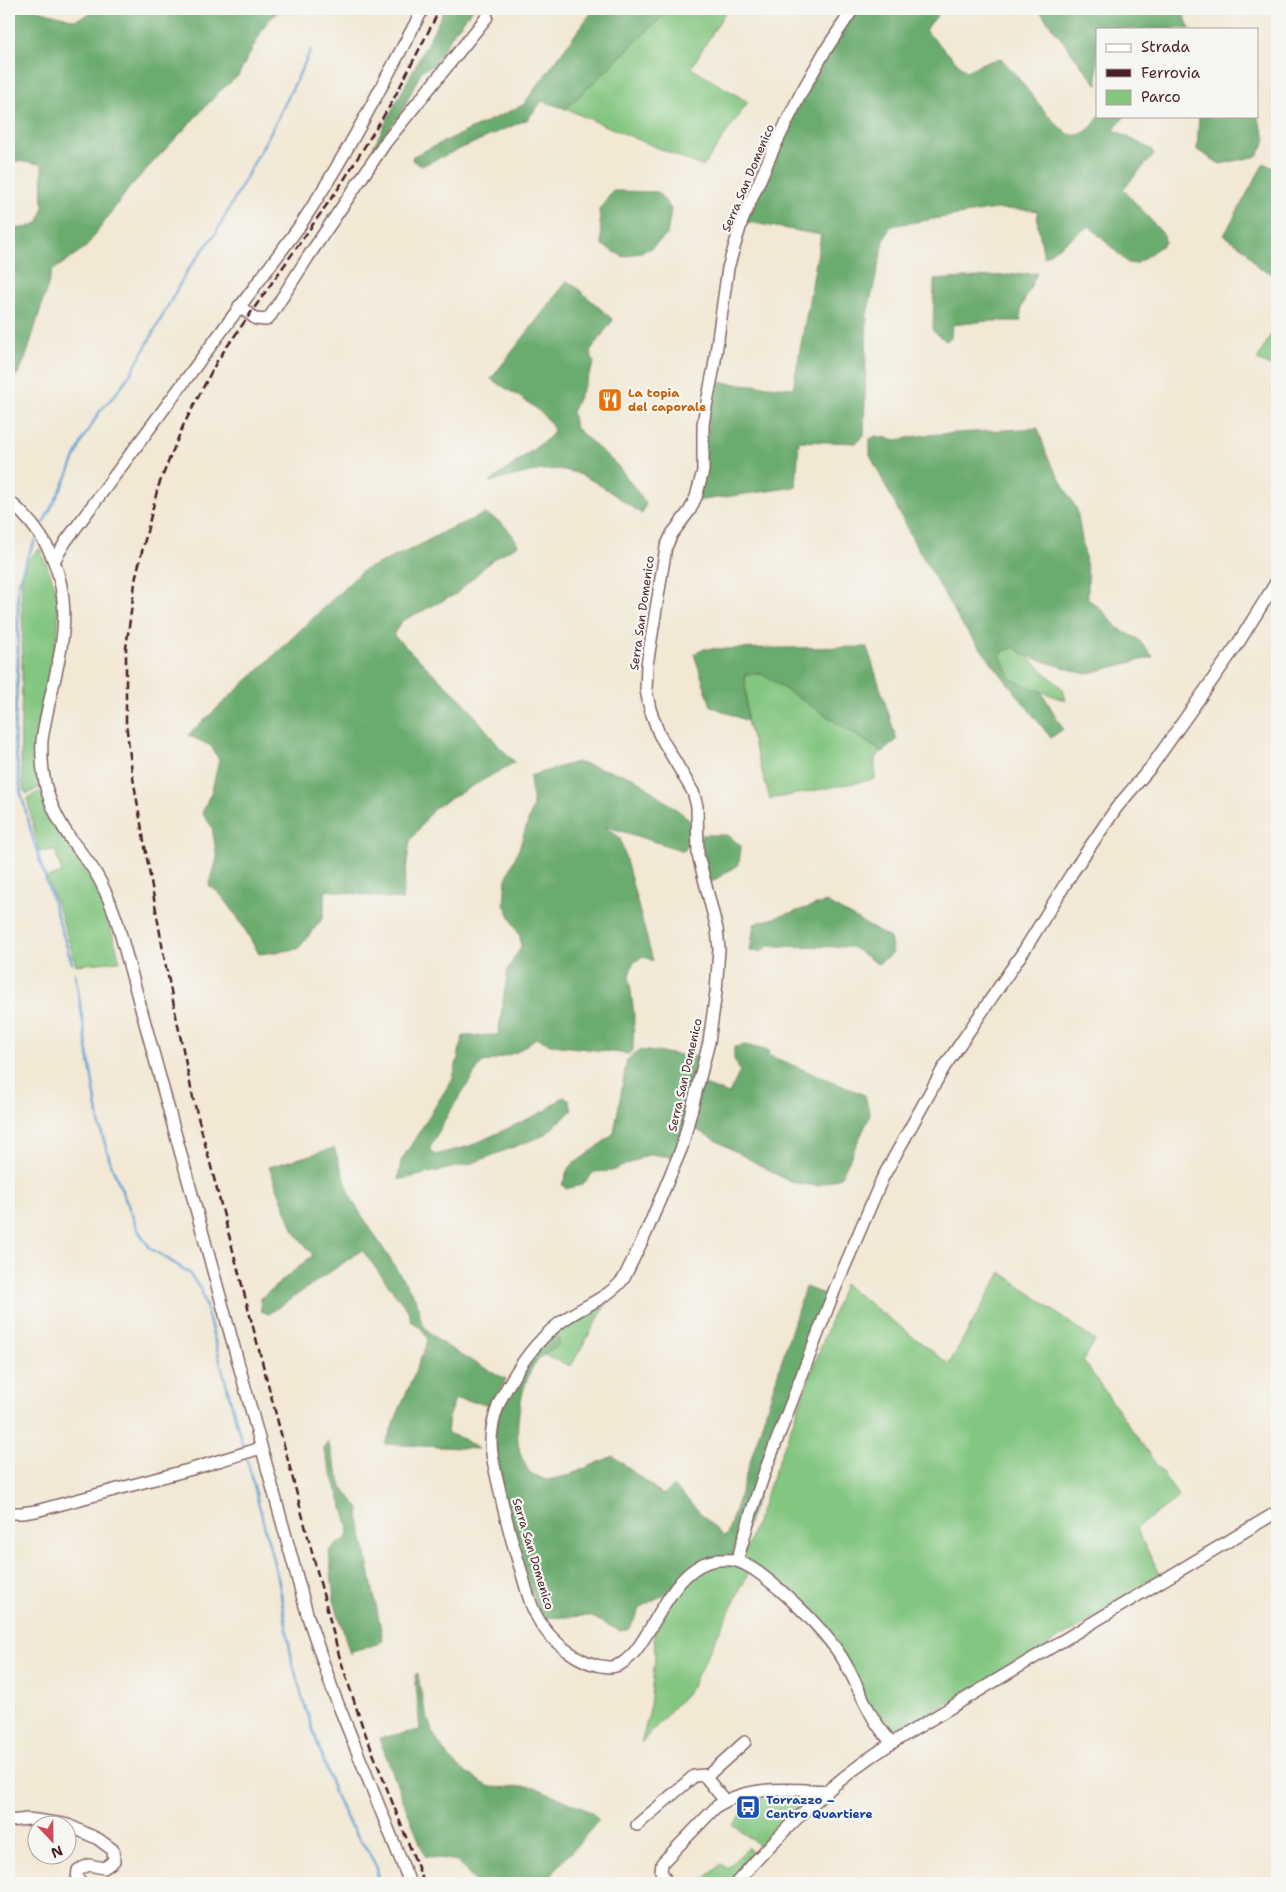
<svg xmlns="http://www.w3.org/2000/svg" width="1286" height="1892" viewBox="0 0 1286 1892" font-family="'Shantell Sans',sans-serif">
  <rect width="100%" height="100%" fill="#f6f6f2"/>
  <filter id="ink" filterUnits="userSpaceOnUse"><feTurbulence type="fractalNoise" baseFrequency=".02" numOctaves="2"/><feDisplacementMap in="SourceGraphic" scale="10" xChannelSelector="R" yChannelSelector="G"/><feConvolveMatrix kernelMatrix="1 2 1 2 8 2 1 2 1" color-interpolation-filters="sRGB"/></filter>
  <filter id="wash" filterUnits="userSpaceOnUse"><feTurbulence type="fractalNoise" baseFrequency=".0096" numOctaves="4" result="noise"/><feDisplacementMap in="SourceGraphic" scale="20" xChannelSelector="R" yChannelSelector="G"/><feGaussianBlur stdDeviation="1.12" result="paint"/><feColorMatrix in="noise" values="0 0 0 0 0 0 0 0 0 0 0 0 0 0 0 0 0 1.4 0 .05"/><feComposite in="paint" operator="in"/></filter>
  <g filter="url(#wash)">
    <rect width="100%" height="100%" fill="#f2e8d4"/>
    <!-- green -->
    <g fill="#83c680" stroke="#667256">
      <polygon points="680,9 727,9 691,68 748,102 703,167 566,109 666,13"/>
      <polygon points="1277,323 1277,369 1257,360"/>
      <path d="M 40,549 C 46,564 54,580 57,596 C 65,646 40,687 38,736 C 37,752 39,769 40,786 L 39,788 L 27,794 L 24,791 C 18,752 22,712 22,673 C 22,653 23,632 22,612 C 22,598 20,583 24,570 C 26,561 32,554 40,549 Z"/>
      <polygon points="1015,648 1027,656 1063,689 1066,701 1012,680 1000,655 1006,650"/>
      <polygon points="745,674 762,674 882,752 875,758 875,779 770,799 747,721"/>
      <path d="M 41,791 C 51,820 69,842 84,868 C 101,897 112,929 120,961 L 76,965 L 61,916 L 46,878 L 62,873 L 55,850 L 39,852 L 27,798 Z"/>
      <polygon points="1001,1272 1095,1341 1083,1360 1179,1497 1136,1528 1162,1578 898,1733 891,1734 887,1732 803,1607 775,1578 742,1560 844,1284 949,1364"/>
      <polygon points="611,1296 571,1366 543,1355 550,1350 553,1333"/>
      <polygon points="721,1564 737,1566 749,1572 691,1688 641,1743 649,1714 655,1658 654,1634 675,1598 688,1583 706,1569"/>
      <polygon points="799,1795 804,1800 781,1821 760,1846 733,1825 756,1800"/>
      <polygon points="748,1847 754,1853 728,1883 708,1883 704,1879 721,1864 727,1868"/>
    </g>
    <!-- forest -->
    <g fill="#6aab6e" stroke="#5a654c">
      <path d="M 9,9 L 35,9 L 75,20 L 103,9 L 281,9 L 266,23 L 238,76 L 221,90 L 130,187 L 86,247 L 52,271 L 26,357 L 18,374 L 9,383 L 9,225 C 20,231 28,228 39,222 L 43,209 L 42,164 L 16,161 L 9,163 Z"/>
      <polygon points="445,9 473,9 454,32 434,65 422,70 400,115 371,151"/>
      <polygon points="594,9 680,9 666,13 566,109 542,101 528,119 421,166 412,160 413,156 523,105"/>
      <path d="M 853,9 L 943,9 L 925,30 L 966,71 L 985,62 L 1001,59 C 1018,73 1054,131 1072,135 C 1084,137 1094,125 1099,116 L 1125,116 L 1114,130 L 1149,148 L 1152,150 L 1154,155 L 1123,189 L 1164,235 L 1165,243 L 1136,264 L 1128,263 L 1089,226 L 1044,257 L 1038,226 L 1037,211 L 1032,210 L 995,209 L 891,226 L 885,237 L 867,315 L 864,435 L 856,443 L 799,441 L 796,487 L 696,501 L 714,382 L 793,388 L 821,235 L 742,221 L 773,150 Z"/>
      <polygon points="1038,9 1181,9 1190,29 1097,29 1097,85"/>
      <polygon points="1257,115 1266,139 1258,156 1220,164 1197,150 1199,116"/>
      <polygon points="1264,163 1277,170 1277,275 1258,268 1246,250 1224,235"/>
      <polygon points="613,191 658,192 671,209 667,235 650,249 624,257 602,245 599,210"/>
      <polygon points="1037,273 1021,308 1021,321 987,321 952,325 951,338 946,341 933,331 934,280"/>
      <path d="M 567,281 L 576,287 L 613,320 L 590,351 L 594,364 L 572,412 L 575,427 L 618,466 L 646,503 L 642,514 C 622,501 592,476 569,471 C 545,465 513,477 490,482 L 551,436 L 554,430 C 543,407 511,393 491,379 Z"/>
      <polygon points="1038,428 1047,456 1077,510 1088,575 1088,599 1100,608 1118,628 1138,639 1153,657 1085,674 1027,656 1015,648 1006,650 1000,656 1012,680 1041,691 1063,729 1051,738 962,625 915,544 870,455 870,439 876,436 897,440 924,435"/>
      <path d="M 484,514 C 499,519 512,530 518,545 L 492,560 L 456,594 L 402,621 L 393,635 L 464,702 L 497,744 L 515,762 L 434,808 L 410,841 L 402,900 L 326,890 L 323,918 L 298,949 L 259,954 C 248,936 227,894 209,886 L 217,859 L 212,827 L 202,813 L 212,790 L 219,760 L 211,746 L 188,735 L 265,664 L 362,571 L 414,548 L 447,530 Z"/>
      <polygon points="867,647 897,740 882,752 762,674 745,674 747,721 711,706 694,654 704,649"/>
      <polygon points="576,762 633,777 688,818 694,837 684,851 605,826 620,838 653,961 643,956 633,963 629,976 634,1015 633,1051 629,1054 553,1045 536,1038 517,1052 481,1064 448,1114 430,1148 434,1155 470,1146 545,1111 563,1097 569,1099 572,1110 545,1135 470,1164 398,1180 401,1161 453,1078 463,1036 498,1035 508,969 521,947 520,937 504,904 506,879 520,846 533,806 530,776"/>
      <polygon points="701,835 728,835 741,846 739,864 707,885"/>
      <polygon points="826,902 890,938 893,953 878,964 852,947 768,946 761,952 750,951 754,924"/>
      <polygon points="745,1045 769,1051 768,1055 865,1095 870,1116 841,1177 817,1186 790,1182 690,1126 702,1084 729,1094 740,1071 734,1059 734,1047"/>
      <polygon points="639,1050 698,1057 679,1148 671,1157 650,1154 612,1171 594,1172 582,1185 566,1189 562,1185 569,1167 596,1148 614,1133 627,1060"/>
      <path d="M 334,1148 L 352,1200 L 417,1301 C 419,1310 419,1320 425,1327 C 443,1349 481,1365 506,1379 L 493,1405 L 455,1399 L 449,1415 L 447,1433 L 464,1439 L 478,1449 L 385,1444 L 428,1341 C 425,1331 419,1326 411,1321 L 409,1312 L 362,1250 L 269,1314 L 261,1311 L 260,1299 L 313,1255 L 294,1231 L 269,1167 Z"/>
      <path d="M 805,1287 L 829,1296 L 736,1557 L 717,1555 L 665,1594 L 642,1606 L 629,1629 L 620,1631 L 590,1616 L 541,1618 L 529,1586 L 505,1504 L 494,1437 L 502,1402 L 530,1358 L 553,1333 L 559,1338 L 558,1346 C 550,1350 541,1355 536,1362 C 522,1380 513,1430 520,1452 C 522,1459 526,1467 530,1473 L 546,1480 L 567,1476 L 613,1456 L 663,1495 L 674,1486 L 723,1536 L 727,1535 Z"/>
      <polygon points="328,1442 342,1486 359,1509 360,1524 383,1640 377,1644 352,1651 350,1654 334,1600 329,1551 336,1545 347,1538 349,1527 323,1447"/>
      <path d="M 418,1673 C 423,1715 436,1757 475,1778 C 480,1781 486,1786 492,1787 C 506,1789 520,1784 535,1787 L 591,1812 L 599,1820 L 544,1883 L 476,1883 L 457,1861 L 425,1856 L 379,1738 L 420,1730 L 415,1675 Z"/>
    </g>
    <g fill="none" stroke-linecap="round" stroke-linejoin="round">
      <!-- stream -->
      <g stroke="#5e9fd1" stroke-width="2.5">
        <polyline points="43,523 65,481 83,439 100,411 115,395 133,370 187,271 216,233 275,124 311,50"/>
        <polyline points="35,541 25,562 18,586 18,666 14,738 21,793 34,842 72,963"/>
        <polyline points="75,973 100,1127 111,1164 125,1198 138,1230 150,1248 188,1272 201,1289 243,1447"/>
        <polyline points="247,1459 279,1583 292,1661 303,1700 335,1795 350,1825 368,1851 377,1868 378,1883"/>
      </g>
    </g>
  </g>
  <g filter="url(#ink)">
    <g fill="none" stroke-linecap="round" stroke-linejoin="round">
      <defs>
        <g id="minor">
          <path d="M 853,9 L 825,51 L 800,95 L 773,150 L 742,221 L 728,268 L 714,367 L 705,412 L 703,425 L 703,471 L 696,497 L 690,510 L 672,534 L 666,547 L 647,665 L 646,690 L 650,709 L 659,734 L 693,792 L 697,806 L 698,855 L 717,929 L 719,949 L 716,992 L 709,1042 L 682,1147 L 646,1233 L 624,1278 C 611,1296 586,1305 568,1317 C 542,1334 523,1359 508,1386 C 498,1402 491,1423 491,1442 C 491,1456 495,1469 498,1483 C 504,1512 511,1539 520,1567 C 525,1583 528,1600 536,1615 C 548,1640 579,1665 608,1667 C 649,1669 662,1565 718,1560 C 724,1560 731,1559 737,1561 C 752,1566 767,1579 779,1589 C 802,1609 824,1631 841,1656 C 854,1676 862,1700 875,1721 C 880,1729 886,1736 892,1743"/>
          <polyline points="239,306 256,319 266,320 271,315 308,257 386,142 487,17"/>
          <path d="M 9,501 C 25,514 38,530 48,548 C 82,616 52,672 42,740 C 40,780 49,808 72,841 C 80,851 88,861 95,872 C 104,887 111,904 117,921 L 308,1617 L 334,1694 L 410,1883"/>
          <path d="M 54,561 L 66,541 L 299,227 C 346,157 383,83 423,9"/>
          <polyline points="9,1513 22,1513 36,1511 192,1469 261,1448"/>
          <polyline points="737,1561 751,1513 765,1471 835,1289 882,1179 928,1096 943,1069 1025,949 1072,873 1117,807 1151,767 1237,645 1277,581"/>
          <polyline points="706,1777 745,1742"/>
          <polyline points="9,1821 28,1819 64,1824"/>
          <polyline points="68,1825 98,1839 113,1850 114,1861 104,1868 89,1865 78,1870 77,1879 81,1883"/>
          <polyline points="637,1825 694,1776 704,1775 725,1801"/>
          <path d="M 667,1883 L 661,1871 L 662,1863 L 717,1806 C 748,1785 790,1789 827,1791"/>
          <path d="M 736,1883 C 784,1828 837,1776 900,1738 L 1277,1512"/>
        </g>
      </defs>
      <!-- minor casing -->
      <use href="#minor" stroke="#856566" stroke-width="14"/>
      <!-- minor -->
      <use href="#minor" stroke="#fff" stroke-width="11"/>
      <!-- rail -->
      <polyline stroke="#4a1f2b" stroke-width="2.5" stroke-dasharray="8 4" stroke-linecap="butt" points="424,1883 362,1725 339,1655 193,1098 165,962 132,772 126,723 126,648 136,576 158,487 183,426 217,361 342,183 391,104 440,9"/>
    </g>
  </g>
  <!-- icons -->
  <defs>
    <symbol id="restaurant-square" viewBox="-11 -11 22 22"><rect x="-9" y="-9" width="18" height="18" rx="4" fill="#e8710a" stroke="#f6f6f2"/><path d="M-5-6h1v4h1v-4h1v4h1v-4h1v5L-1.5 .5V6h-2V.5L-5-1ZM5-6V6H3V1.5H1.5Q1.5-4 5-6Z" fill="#fff"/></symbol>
    <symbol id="bus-square" viewBox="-11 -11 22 22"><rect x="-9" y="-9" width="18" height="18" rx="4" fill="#1a4fb4" stroke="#f6f6f2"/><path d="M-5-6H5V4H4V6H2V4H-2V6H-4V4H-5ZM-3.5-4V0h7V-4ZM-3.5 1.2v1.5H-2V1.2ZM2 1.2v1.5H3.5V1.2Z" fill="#fff"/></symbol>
  </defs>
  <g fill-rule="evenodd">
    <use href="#restaurant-square" x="596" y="386" width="28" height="28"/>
    <use href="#bus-square" x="734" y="1793" width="28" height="28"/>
  </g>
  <g text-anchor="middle" stroke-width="4.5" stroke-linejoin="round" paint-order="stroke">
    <!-- street labels -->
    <g font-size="12" fill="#4a1f2b" stroke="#f6f6f2">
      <text transform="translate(748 178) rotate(-67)" y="4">Serra San Domenico</text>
      <text transform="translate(642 613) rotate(-82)" y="4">Serra San Domenico</text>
      <text transform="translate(685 1075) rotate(-77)" y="4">Serra San Domenico</text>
      <text transform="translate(533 1554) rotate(73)" y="4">Serra San Domenico</text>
    </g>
    <!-- food labels -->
    <g font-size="12" font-weight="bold" fill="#c56008" stroke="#f6f6f2" text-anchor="start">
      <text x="628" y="397">La topia<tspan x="628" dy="14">del caporale</tspan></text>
    </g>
    <!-- transit labels -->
    <g font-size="12" font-weight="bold" fill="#164399" stroke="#f6f6f2" text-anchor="start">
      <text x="766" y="1804">Torrazzo –<tspan x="766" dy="14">Centro Quartiere</tspan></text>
    </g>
  </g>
  <!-- margin -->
  <rect width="1286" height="1892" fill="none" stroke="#f6f6f2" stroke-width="30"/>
  <!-- legend -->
  <rect x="1096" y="28" width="162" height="90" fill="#f6f6f2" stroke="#b1a0a2"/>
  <rect x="1106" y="44" width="25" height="8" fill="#ffffff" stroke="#b1a0a2"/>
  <text x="1141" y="52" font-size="15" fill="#4a1f2b">Strada</text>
  <rect x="1106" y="69" width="25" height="8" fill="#4a1f2b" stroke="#b1a0a2"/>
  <text x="1141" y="78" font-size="15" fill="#4a1f2b">Ferrovia</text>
  <rect x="1106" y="90" width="25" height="15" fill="#83c680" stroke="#b1a0a2"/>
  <text x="1141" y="102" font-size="15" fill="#4a1f2b">Parco</text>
  <!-- north arrow -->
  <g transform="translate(52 1840) rotate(158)"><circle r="24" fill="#f6f6f2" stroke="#b1a0a2"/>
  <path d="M0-4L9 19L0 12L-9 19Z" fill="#d1495b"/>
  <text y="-8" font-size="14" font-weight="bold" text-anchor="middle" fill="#4a1f2b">N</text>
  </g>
</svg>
